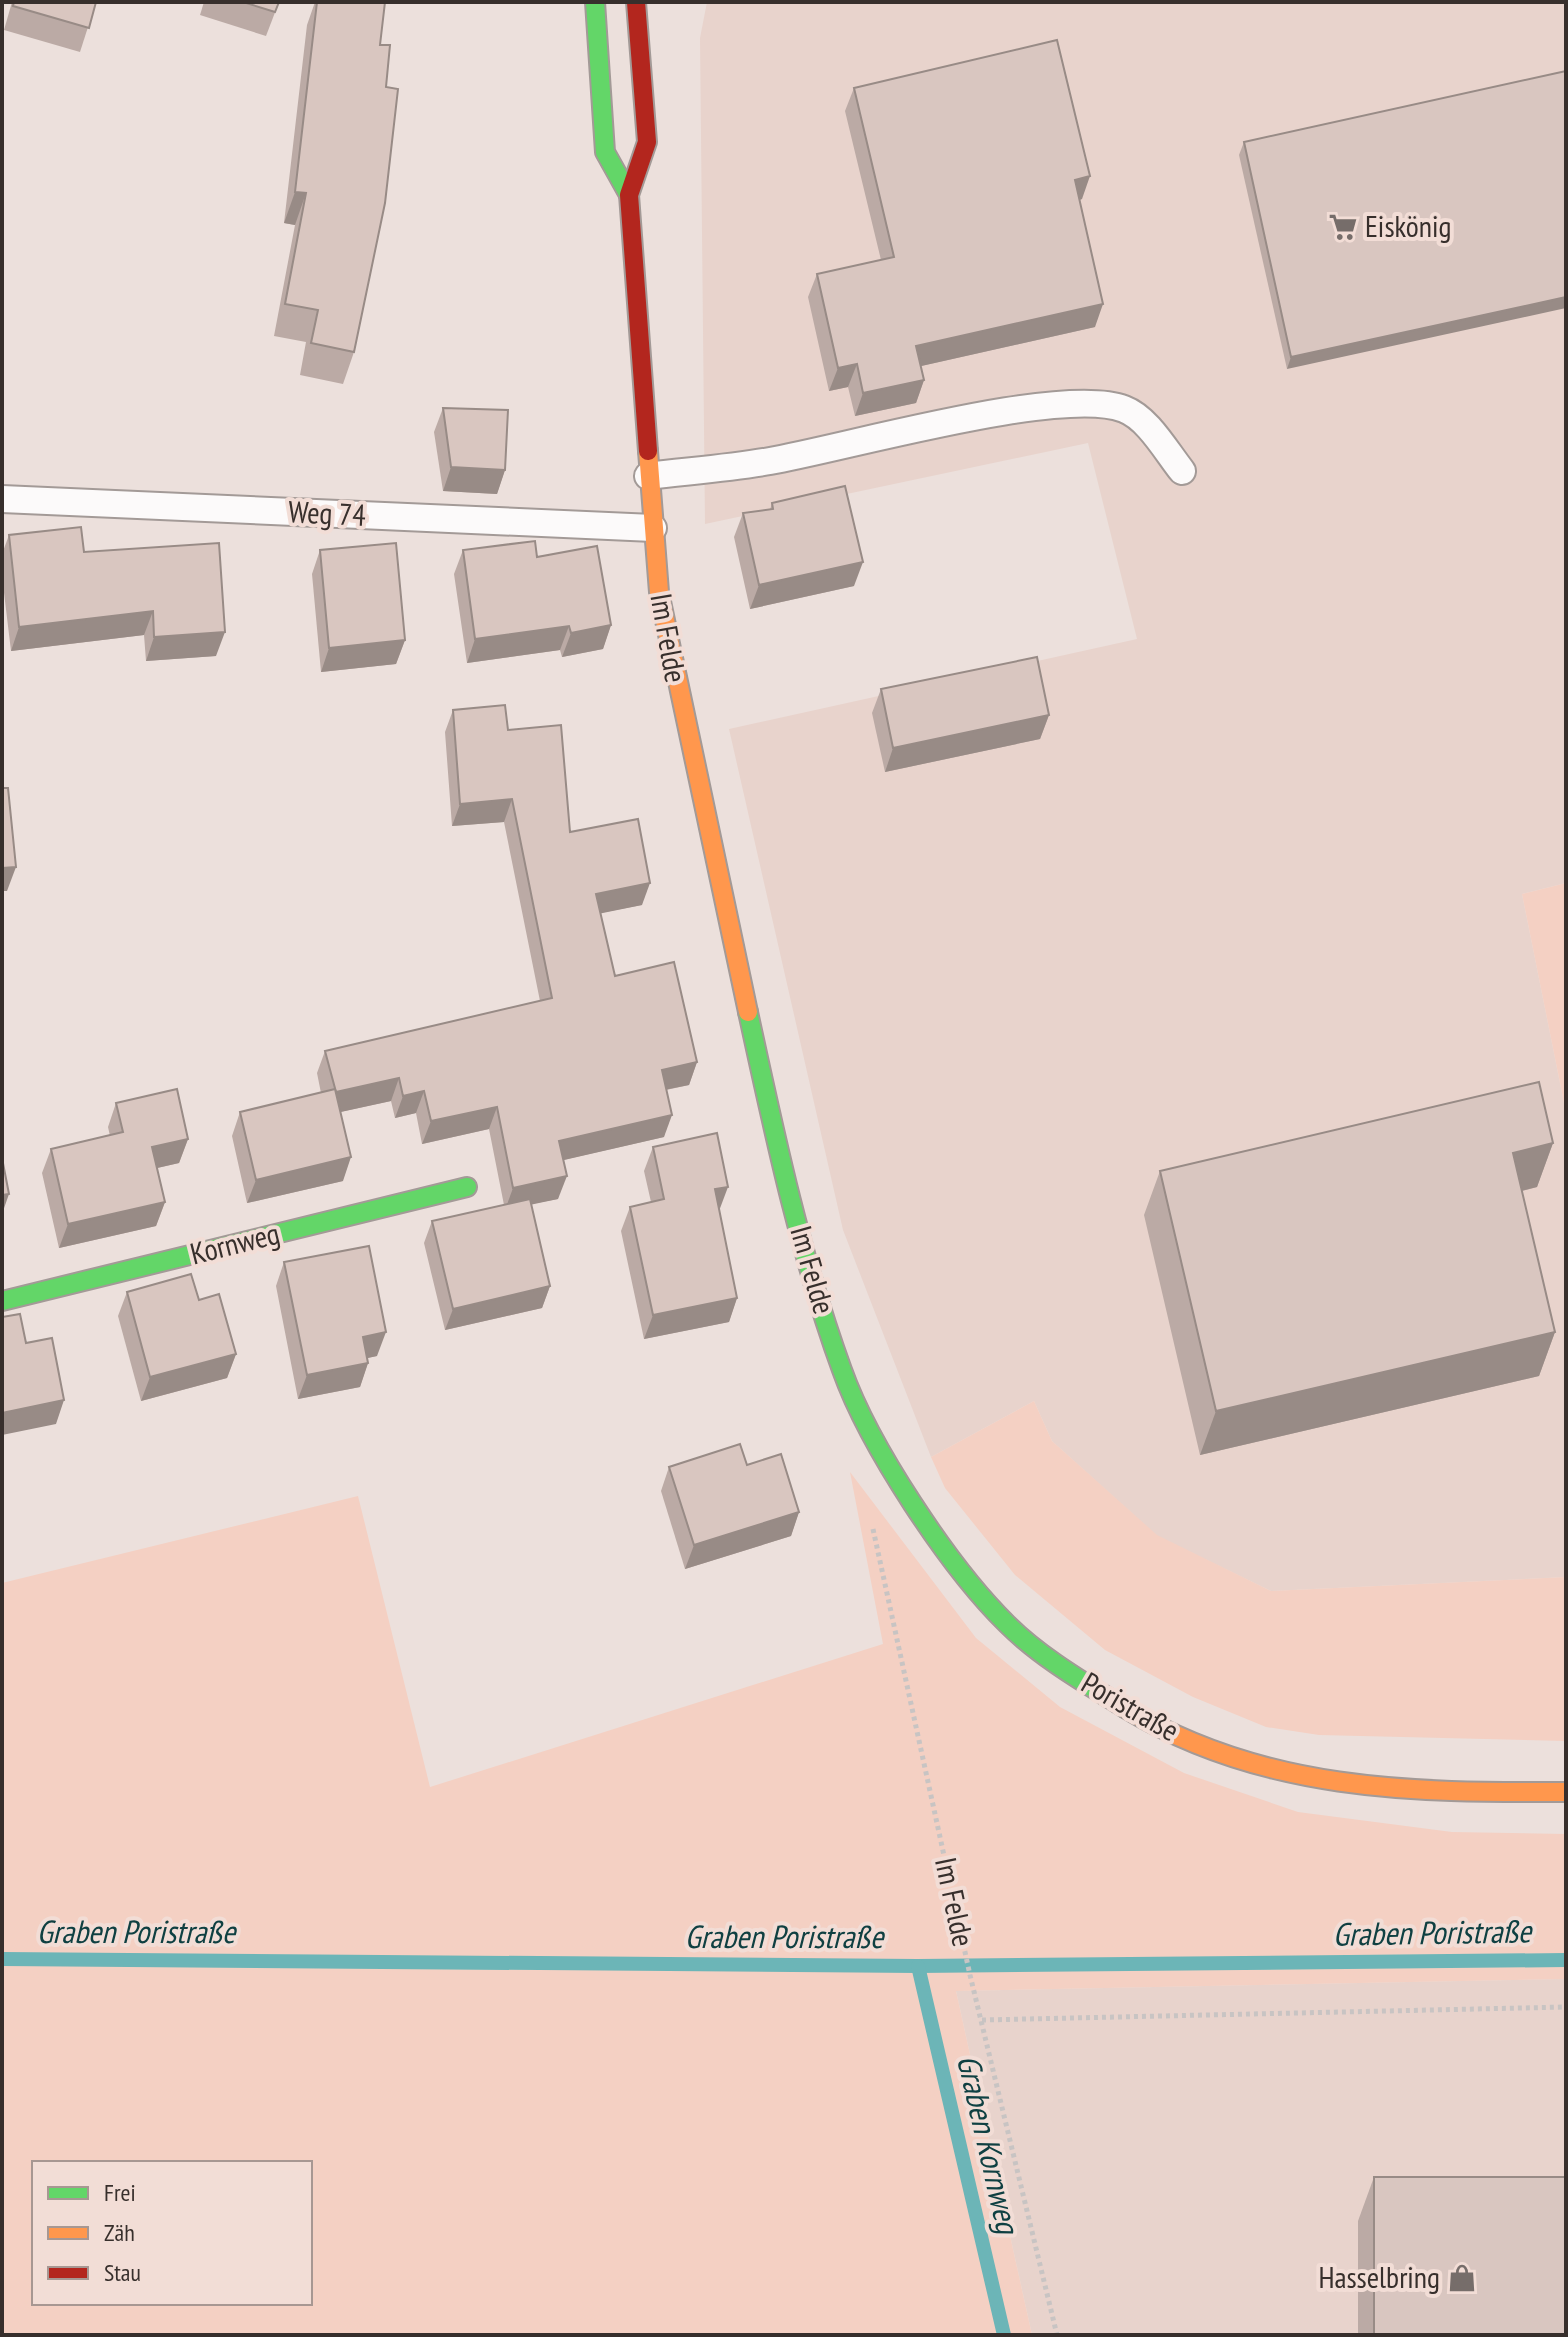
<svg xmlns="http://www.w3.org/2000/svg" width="1568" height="2337" viewBox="0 0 1568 2337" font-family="'PT Sans Narrow',sans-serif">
  <rect width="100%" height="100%" fill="#ece0dc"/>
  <!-- built -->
  <g fill="#e8d3cc">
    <polygon points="707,2 1566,2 1566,883 1522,894 1566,1113 1566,1577 1271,1591 1157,1536 1052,1441 1034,1401 931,1457 843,1230 729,729 1137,639 1088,443 705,524 700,38"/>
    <polygon points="1566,1979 1566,2335 1032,2335 956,1991"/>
  </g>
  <!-- green -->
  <g fill="#f4d0c3" fill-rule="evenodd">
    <polygon points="1566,883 1566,1113 1522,894"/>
    <polygon points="1034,1401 1052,1441 1157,1535 1271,1591 1566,1577 1566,1741 1319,1735 1266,1727 1193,1697 1105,1650 1015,1575 945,1488 931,1457"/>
    <path d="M 850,1472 L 976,1638 L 1060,1707 L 1184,1773 L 1298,1812 L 1452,1832 L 1566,1834 L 1566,1979 L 956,1991 L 1032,2335 L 2,2335 L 2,1583 L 358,1496 L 430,1787 L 883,1644 ZM 310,2163 L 310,2303 L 34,2303 L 34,2163 Z"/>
  </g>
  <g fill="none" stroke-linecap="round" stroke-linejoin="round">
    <!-- stream -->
    <g stroke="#6cb5b7" stroke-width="14">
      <polyline points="2,1959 918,1966 1566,1960"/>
      <polyline points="918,1966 1004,2335"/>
    </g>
    <defs>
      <g id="lane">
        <path d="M 648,476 C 689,471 730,468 770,461 C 845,448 1062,385 1124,409 C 1148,418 1166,451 1182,471"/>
        <polyline points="2,499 653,528"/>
      </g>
      <g id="fast">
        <polyline points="595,2 605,152 629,195"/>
        <path d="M 748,1012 C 774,1132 800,1255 842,1370 C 869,1446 949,1567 1007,1624 C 1040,1657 1085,1683 1125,1708"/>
        <polyline points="2,1301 467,1187"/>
      </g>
      <g id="slow">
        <polyline points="648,451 659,592 748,1012"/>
        <path d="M 1125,1708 C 1261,1791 1412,1793 1566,1792"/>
      </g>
      <polyline id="jam" points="636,2 647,142 629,195 648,451"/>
    </defs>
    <!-- lane casing -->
    <use href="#lane" stroke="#a39a97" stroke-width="30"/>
    <!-- fast casing -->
    <use href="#fast" stroke="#a39a97" stroke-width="22"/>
    <!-- slow casing -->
    <use href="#slow" stroke="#a39a97" stroke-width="22"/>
    <!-- jam casing -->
    <use href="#jam" stroke="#a39a97" stroke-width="22"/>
    <!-- path -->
    <g stroke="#c8c4c3" stroke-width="5" stroke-dasharray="4 4" stroke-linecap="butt">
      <polyline points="873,1529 970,1975 1057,2335"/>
      <polyline points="982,2020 1566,2007"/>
    </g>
    <!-- lane -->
    <use href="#lane" stroke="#fcfafa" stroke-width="26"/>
    <!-- fast -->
    <use href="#fast" stroke="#63d668" stroke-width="18"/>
    <!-- slow -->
    <use href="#slow" stroke="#ff974d" stroke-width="18"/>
    <!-- jam -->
    <use href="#jam" stroke="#b3261e" stroke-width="18"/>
  </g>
  <!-- wall -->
  <g fill="#bbaaa5">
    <polygon points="12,2 96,2 80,52 4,30"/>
    <polygon points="204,2 279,2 266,36 200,15"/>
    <polygon points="315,2 385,2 380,45 354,352 343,384 300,375 306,342 274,336 295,225 284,223 307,25"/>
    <polygon points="1566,71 1287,369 1239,155 1244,142"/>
    <polygon points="854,88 1082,199 1080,200 1095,327 921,366 924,380 916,403 855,416 848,387 829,391 808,297 817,274 881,260 845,111"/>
    <polygon points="443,408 505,470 497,494 443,491 434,432"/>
    <polygon points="772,503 854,586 750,609 734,537 743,513 770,510"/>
    <polygon points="9,535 84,552 216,656 146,661 144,635 11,651 2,576 2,554"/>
    <polygon points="320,550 405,640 396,664 321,672 312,574"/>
    <polygon points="463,550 537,557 611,625 603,649 562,657 560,650 467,663 454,574"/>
    <polygon points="881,689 1049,715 1040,739 885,772 872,713"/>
    <polygon points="453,710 508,730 570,832 642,905 600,913 615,976 697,1062 689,1085 666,1090 664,1137 563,1160 558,1199 531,1204 550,1286 542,1308 445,1330 424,1243 432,1221 504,1205 489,1129 422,1144 416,1113 395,1118 391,1101 340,1112 343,1181 247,1203 232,1136 240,1112 321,1093 317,1073 325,1051 540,1001 504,822 452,826 445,732"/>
    <polygon points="116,1103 188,1139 179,1163 157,1168 165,1202 156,1226 59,1248 42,1173 51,1149 110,1136 108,1127"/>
    <polygon points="1553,1143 1537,1187 1522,1191 1555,1332 1539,1376 1200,1455 1144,1215 1160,1171"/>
    <polygon points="653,1147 719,1211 737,1298 729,1322 644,1339 621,1231 630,1207 651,1202 644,1171"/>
    <polygon points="284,1262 377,1356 367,1358 368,1363 360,1387 298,1399 276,1286"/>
    <polygon points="127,1292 199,1300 236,1354 227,1378 141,1401 118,1316"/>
    <polygon points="669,1467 799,1512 791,1536 685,1569 661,1491"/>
    <polygon points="1374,2177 1566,2335 1358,2335 1358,2221"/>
  </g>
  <!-- shaded-wall -->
  <g fill="#988b86">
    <polygon points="1090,176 1082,199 1067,203 1075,180"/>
    <polygon points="295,192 306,193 295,225 284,223"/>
    <polygon points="1566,297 1566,308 1287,369 1291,357"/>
    <polygon points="1103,304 1095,327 908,369 916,346"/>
    <polygon points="857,364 848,387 829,391 838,368"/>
    <polygon points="924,380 916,403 855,416 863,393"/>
    <polygon points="451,467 505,470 497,494 443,491"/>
    <polygon points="863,562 854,586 750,609 759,585"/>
    <polygon points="153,611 144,635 11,651 19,627"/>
    <polygon points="611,625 603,649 562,657 571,633"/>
    <polygon points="569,626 560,650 467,663 475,639"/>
    <polygon points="225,632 216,656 146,661 154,637"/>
    <polygon points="405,640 396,664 321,672 329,648"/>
    <polygon points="1049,715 1040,739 885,772 893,748"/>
    <polygon points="512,799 504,822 452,826 460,804"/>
    <polygon points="16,867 7,891 2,891 2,868"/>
    <polygon points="650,883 642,905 588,916 596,894"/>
    <polygon points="697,1062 689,1085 654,1092 662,1070"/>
    <polygon points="399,1078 391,1101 327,1115 335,1092"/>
    <polygon points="424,1091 416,1113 395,1118 403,1096"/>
    <polygon points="497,1107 489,1129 422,1144 431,1121"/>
    <polygon points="672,1115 664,1137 551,1163 559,1141"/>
    <polygon points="188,1139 179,1163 144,1171 152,1147"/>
    <polygon points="1553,1143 1537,1187 1496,1197 1513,1153"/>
    <polygon points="351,1157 343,1181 247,1203 256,1180"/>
    <polygon points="567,1176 558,1199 505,1210 513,1188"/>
    <polygon points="728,1187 719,1211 715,1189"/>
    <polygon points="9,1194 2,1214 2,1195"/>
    <polygon points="165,1202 156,1226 59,1248 68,1224"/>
    <polygon points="550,1286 542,1308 445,1330 453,1309"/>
    <polygon points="737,1298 729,1322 644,1339 653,1315"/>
    <polygon points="386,1332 377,1356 354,1361 363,1337"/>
    <polygon points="1555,1332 1539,1376 1200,1455 1216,1411"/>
    <polygon points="236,1354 227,1378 141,1401 150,1377"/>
    <polygon points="368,1363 360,1387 298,1399 307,1375"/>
    <polygon points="64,1400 56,1424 2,1435 2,1413"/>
    <polygon points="799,1512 791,1536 685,1569 694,1545"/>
  </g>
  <!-- building -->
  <g fill="#d9c6c0" stroke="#988b86" stroke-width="2">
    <polygon points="14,2 96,2 89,28 13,6"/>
    <polygon points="243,2 279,2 275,12"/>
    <polygon points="317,2 385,2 380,45 390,45 386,87 398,89 385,203 354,352 311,343 318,310 285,304 306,193 295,192"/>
    <polygon points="1057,40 1090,176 1075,180 1103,304 916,346 924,380 863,393 857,364 838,368 817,274 894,257 854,88"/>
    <polygon points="1566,71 1566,297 1291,357 1244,142"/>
    <polygon points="443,408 508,410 505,470 451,467"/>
    <polygon points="845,486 863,562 759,585 743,513 773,509 772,503"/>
    <polygon points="81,527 84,552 219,543 225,632 154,637 153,611 19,627 9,535"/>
    <polygon points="535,541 537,557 597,546 611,625 571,633 569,626 475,639 463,550"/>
    <polygon points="396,543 405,640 329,648 320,550"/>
    <polygon points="1037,657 1049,715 893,748 881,689"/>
    <polygon points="505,705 508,730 561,725 570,832 638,819 650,883 596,894 615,976 674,962 697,1062 662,1070 672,1115 559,1141 567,1176 513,1188 497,1107 431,1121 424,1091 403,1096 399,1078 336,1092 325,1051 552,998 512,799 460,804 453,710"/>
    <polygon points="2,788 8,788 16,867 2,868"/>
    <polygon points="1539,1082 1553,1143 1513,1153 1555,1332 1216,1411 1160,1171"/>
    <polygon points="177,1089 188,1139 152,1147 165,1202 68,1224 51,1149 123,1132 116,1103"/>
    <polygon points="335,1089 351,1157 256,1180 240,1112"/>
    <polygon points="717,1133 728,1187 715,1189 737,1298 653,1315 630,1207 664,1199 653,1147"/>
    <polygon points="2,1158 9,1194 2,1195"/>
    <polygon points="530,1199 550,1286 453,1309 432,1221"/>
    <polygon points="369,1246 386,1332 363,1337 368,1363 307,1375 284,1262"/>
    <polygon points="191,1274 199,1300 219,1294 236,1354 150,1377 127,1292"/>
    <polygon points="20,1314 26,1343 52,1338 64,1400 2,1413 2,1317"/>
    <polygon points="740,1444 747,1465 781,1454 799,1512 694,1545 669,1467"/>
    <rect x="1374" y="2177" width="192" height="158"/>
  </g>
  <!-- icons -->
  <defs>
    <symbol id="supermarket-bare" viewBox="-9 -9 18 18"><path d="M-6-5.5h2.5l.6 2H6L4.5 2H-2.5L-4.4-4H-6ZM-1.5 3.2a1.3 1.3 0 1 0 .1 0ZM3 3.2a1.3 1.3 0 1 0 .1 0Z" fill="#766d6a" stroke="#f2ddd6" stroke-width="2.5" paint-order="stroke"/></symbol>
    <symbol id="shop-bare" viewBox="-9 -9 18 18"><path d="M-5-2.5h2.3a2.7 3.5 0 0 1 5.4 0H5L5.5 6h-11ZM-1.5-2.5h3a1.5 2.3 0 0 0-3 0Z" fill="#766d6a" stroke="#f2ddd6" stroke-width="2.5" paint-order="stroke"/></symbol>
  </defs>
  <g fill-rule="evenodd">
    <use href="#supermarket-bare" x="1323" y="207" width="40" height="40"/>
    <use href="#shop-bare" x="1442" y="2258" width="40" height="40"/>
  </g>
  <g text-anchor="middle" stroke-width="8" stroke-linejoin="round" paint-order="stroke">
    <!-- poi labels -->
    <g font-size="30" fill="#372f2c" stroke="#f2ddd6" text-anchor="start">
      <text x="1365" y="237">Eiskönig</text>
      <text x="1440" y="2288" text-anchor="end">Hasselbring</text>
    </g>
    <!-- street labels -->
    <g font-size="30" fill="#372f2c" stroke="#f2ddd6">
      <text transform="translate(327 514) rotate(3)" y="10">Weg 74</text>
      <text transform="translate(668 638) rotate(80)" y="10">Im Felde</text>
      <text transform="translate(235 1244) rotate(-14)" y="10">Kornweg</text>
      <text transform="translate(812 1270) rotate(74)" y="10">Im Felde</text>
      <text transform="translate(1130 1707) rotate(30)" y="10">Poristraße</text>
      <text transform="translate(954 1902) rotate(78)" y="10">Im Felde</text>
    </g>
    <!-- water labels -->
    <g font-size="32" font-style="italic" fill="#0f4042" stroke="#f2ddd6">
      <text x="136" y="1943">Graben Poristraße</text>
      <text transform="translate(1432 1933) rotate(-1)" y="11">Graben Poristraße</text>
      <text x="784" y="1948">Graben Poristraße</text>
      <text transform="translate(988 2144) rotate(77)" y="11">Graben Kornweg</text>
    </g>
  </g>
  <!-- border -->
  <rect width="1568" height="2337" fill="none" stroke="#372f2c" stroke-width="8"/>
  <!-- legend -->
  <rect x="32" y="2161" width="280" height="144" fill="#f2ddd6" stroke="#a79792" stroke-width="2"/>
  <rect x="48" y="2187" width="40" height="12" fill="#63d668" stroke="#a79792" stroke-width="2"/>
  <text x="104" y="2201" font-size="24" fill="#372f2c">Frei</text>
  <rect x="48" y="2227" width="40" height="12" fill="#ff974d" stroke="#a79792" stroke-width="2"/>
  <text x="104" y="2241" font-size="24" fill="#372f2c">Zäh</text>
  <rect x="48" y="2267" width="40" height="12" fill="#b3261e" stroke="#a79792" stroke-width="2"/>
  <text x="104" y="2281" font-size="24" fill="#372f2c">Stau</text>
</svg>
